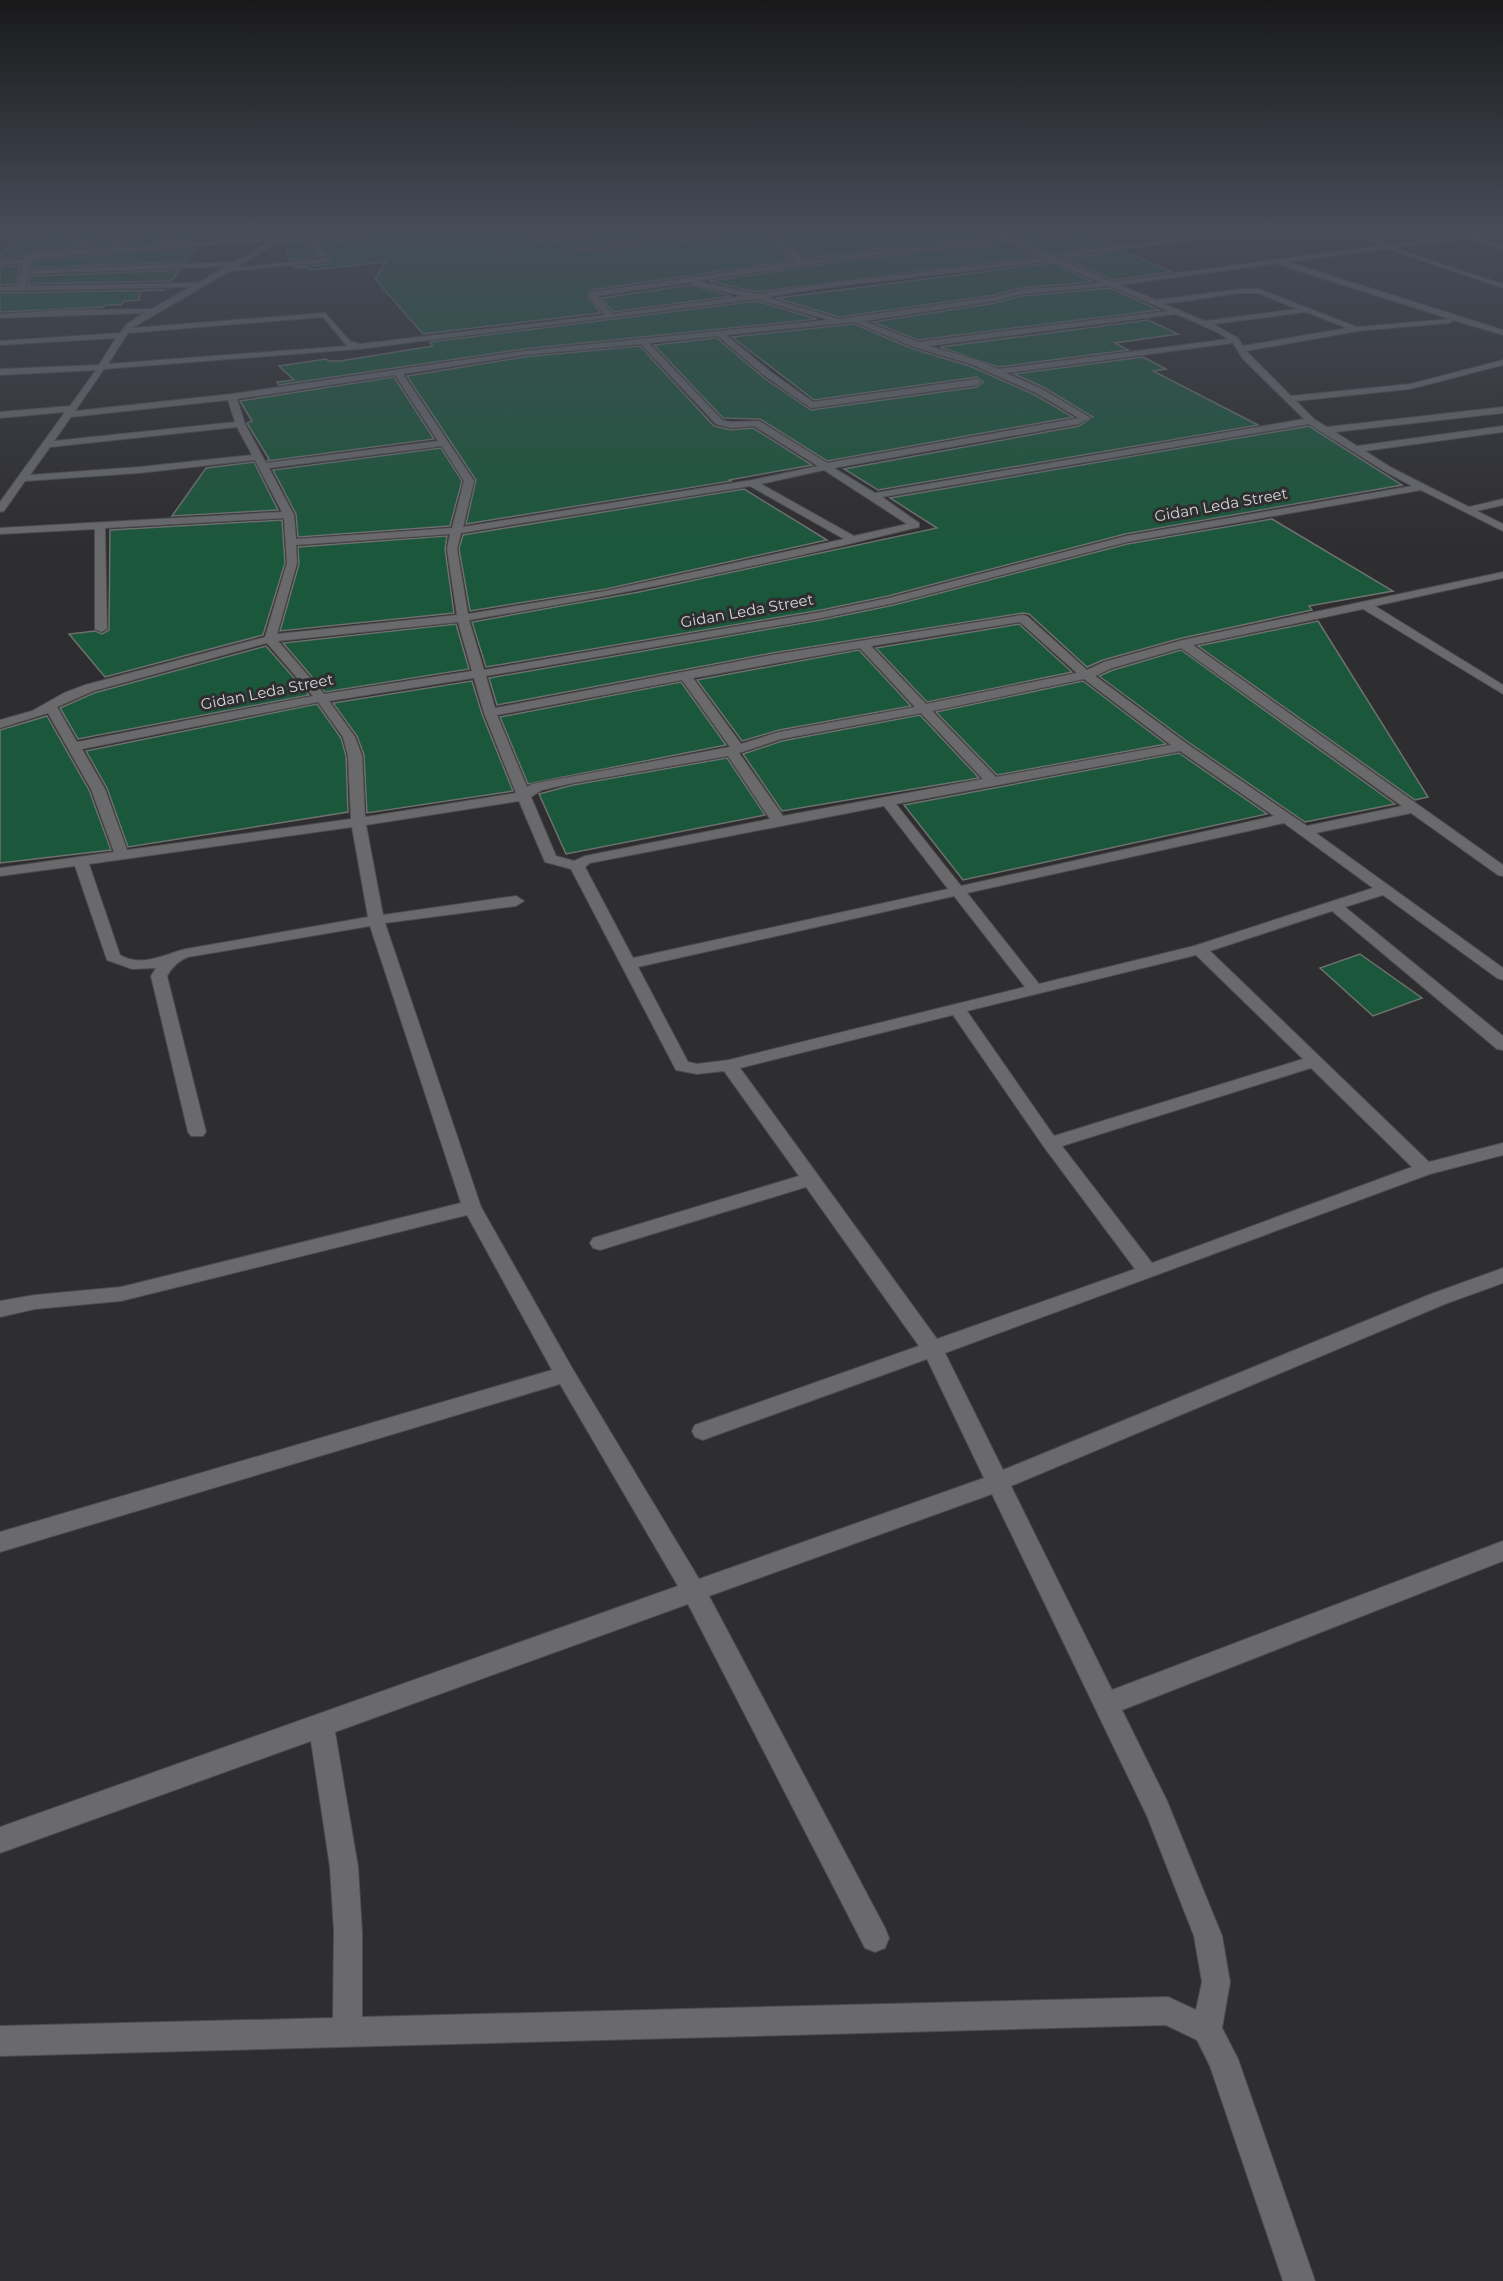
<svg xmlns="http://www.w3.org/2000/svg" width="1503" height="2281" viewBox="0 0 1503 2281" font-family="Montserrat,sans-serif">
  <rect width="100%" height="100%" fill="#2e2d2f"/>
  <!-- building -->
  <g fill="#1b573b" stroke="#6e716f" stroke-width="1.5" fill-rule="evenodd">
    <polygon points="296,228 380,228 287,237"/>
    <path d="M 430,228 L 730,228 L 698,230 L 570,247 L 568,249 L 573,253 L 769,232 L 777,248 L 792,261 L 592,290 L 587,296 L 601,313 L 423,334 L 375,279 L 386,262 L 310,270 L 308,268 L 293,267 L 331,264 L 320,243 L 428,230 ZM 605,229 L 609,233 L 607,236 L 537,243 L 532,239 L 534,237 Z"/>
    <polygon points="779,228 983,228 998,237 866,250 806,259 785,242"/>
    <polygon points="1028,228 1046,228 1047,240 1088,236 1110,245 1050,253 1009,233"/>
    <polygon points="97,232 98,239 104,238 104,241 109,241 112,245 27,252 22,257 0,259 0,253 20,239 66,235 66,244 90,246 95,241 76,238 77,234"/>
    <polygon points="208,232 203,239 174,242 173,235"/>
    <polygon points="163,236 163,242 125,245 120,240"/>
    <polygon points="309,243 318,257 290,260 285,246"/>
    <polygon points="1012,244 1037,257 756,292 709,281 866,258"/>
    <polygon points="196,248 186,262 32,268 32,260"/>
    <polygon points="1124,251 1172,272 1112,280 1065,259"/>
    <polygon points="1052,263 1092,282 1021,288 995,295 839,317 776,298"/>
    <polygon points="20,266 16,284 0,285 0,267"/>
    <polygon points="180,270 171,281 28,284 31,276"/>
    <polygon points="690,285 731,296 613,312 601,298"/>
    <polygon points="1110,288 1159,310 918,340 873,322 995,303 1021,296"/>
    <polygon points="165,290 140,291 139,300 124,301 121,305 105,305 104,307 0,312 0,293"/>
    <polygon points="756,301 817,319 524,349 279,385 277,382 294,380 279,366 326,359 329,361 340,361 433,346 430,342"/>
    <polygon points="1148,320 1178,334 1115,343 1128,350 998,367 940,347"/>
    <polygon points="854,324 913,349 970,366 1035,395 1073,417 827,461 760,419 723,418 654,345 717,338 764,378 811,410 977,387 983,382 977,377 814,400 732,337"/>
    <polygon points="640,346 714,426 731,430 753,428 812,465 729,480 731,481 466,524 476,480 407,376 524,357"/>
    <polygon points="1143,357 1166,369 1153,371 1258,425 878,490 844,469 1079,426 1093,417 1043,387 1014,374"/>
    <polygon points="394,377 434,439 267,461 269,459 247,423 252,421 240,401"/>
    <polygon points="1309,426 1402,485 1125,534 888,596 821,610 486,667 472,622 639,592 937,528 890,498"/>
    <polygon points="441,448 462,481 450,526 298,537 296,514 273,470"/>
    <polygon points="254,462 278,510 172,516 206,468"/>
    <polygon points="744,489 827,540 606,589 470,611 459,549 463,535"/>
    <polygon points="1272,519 1393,591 1309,606 1312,610 1182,638 1103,660 1087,667 1029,614 1023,613 772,653 497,705 489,678 821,620 894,605 1127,544"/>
    <polygon points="282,520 285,563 263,635 105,677 69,634 95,631 102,634 109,630 110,530"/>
    <polygon points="447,536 445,549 454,613 280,631 299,564 298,547"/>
    <polygon points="1318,621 1428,797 1415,800 1198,646"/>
    <polygon points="456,624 469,669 325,692 283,643"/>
    <polygon points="1019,624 1072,672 927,702 876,648"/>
    <polygon points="266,646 309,695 78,739 60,708 94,693"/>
    <polygon points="859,650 911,706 779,730 742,741 697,680"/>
    <polygon points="1181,650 1395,804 1305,822 1188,742 1099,676 1113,670"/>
    <polygon points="472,681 482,714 513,791 367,813 364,755 357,736 333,703"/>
    <polygon points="1083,681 1166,744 997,775 936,712"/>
    <polygon points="681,682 726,745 528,784 500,717"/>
    <polygon points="317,704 341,738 346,756 348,812 128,847 107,788 86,751"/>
    <polygon points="920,715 979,778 782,811 743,754 782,741"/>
    <polygon points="47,716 89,790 111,850 0,863 0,730"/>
    <polygon points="1179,753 1267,814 963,880 904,805"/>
    <polygon points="727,758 765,815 566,854 539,794 573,785"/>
    <polygon points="1360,954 1422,998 1373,1016 1320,968"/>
  </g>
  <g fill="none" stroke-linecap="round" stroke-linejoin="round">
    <defs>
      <g id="minor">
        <polygon points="69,228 75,228 74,240 93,242 90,244 68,243"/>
        <path d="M 168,228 L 176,228 L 170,232 L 172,244 L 278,236 L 287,228 L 294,228 L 281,240 L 404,228 L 428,228 L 316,241 L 329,262 L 230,271 L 132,328 L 325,313 L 350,341 L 360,344 L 605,315 L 589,296 L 592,292 L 797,262 L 778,246 L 770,230 L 698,236 L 573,251 L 570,249 L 698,232 L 776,228 L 783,243 L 805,261 L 866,252 L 1005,239 L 985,228 L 1026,228 L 1002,232 L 1050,255 L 1227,233 L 1230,235 L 1057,258 L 1112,282 L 1384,245 L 1325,228 L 1336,228 L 1391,244 L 1503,229 L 1503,233 L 1475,237 L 1503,245 L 1503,249 L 1469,238 L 1394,248 L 1503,284 L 1503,288 L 1388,249 L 1288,262 L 1503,330 L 1503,335 L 1453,320 L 1450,323 L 1358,331 L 1246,351 L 1291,396 L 1410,384 L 1503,360 L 1503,365 L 1410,389 L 1296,401 L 1314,419 L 1327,427 L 1503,407 L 1503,413 L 1335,432 L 1357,446 L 1503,426 L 1503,432 L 1365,451 L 1392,468 L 1469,507 L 1503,499 L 1503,505 L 1477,511 L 1503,524 L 1503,531 L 1421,490 L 1127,542 L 894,603 L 821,618 L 486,676 L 495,708 L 772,655 L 1023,615 L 1027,616 L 1087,670 L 1104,662 L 1183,640 L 1503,572 L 1503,578 L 1375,606 L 1503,685 L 1503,694 L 1363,609 L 1193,645 L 1503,865 L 1503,876 L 1498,875 L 1411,813 L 1316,833 L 1503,968 L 1503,980 L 1497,978 L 1383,895 L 1345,907 L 1503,1036 L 1503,1050 L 1497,1049 L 1332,911 L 1210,951 L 1429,1162 L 1503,1143 L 1503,1155 L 1430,1174 L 945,1353 L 1003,1470 L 1431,1294 L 1503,1268 L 1503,1283 L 1445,1304 L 1011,1486 L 1112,1690 L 1503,1541 L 1503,1561 L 1122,1710 L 1167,1801 L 1222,1936 L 1230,1982 L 1222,2028 L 1238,2059 L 1315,2281 L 1283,2281 L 1210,2066 L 1197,2040 L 1166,2025 L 0,2056 L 0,2026 L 333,2018 L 334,1932 L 330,1867 L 311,1741 L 0,1853 L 0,1827 L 678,1586 L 560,1384 L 0,1552 L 0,1532 L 552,1370 L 467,1215 L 121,1301 L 35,1309 L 0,1317 L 0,1301 L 35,1295 L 121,1287 L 461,1203 L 370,926 L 188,957 C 178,961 172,967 167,976 L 206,1132 L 203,1136 L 191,1136 L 188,1132 L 151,976 L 156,968 L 132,969 L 107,960 L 75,866 L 0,876 L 0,868 L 114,852 L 91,789 L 48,713 L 0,728 L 0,720 L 32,711 L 64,693 L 85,685 L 265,637 L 287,563 L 284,518 L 105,528 L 107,629 L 101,632 L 95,629 L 95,529 L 0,534 L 0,528 L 282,512 L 255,460 L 139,473 L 25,481 L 4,511 L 0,512 L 0,502 L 65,412 L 0,418 L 0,412 L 70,406 L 96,370 L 0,375 L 0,369 L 99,365 L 116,338 L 0,345 L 0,341 L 120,333 L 127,324 L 144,313 L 0,318 L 0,314 L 66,310 L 152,309 L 190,287 L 0,291 L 0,287 L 18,286 L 23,263 L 0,265 L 0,261 L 23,259 L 27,254 L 117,247 L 106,234 L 109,232 L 124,247 L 166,244 L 164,231 ZM 270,241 L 235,262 L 30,270 L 30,258 ZM 310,241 L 322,259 L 236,268 L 273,245 ZM 1012,242 L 1045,258 L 830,283 L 756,294 L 697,281 L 866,256 ZM 1052,261 L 1101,283 L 1021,290 L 995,297 L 839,319 L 766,297 L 830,287 ZM 1280,263 L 1280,265 L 1450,319 L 1357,327 L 1259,289 L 1241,289 L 1156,300 L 1120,285 ZM 227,266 L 198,283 L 25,286 L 29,274 ZM 692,282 L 692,285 L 744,296 L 612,314 L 597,296 ZM 1110,286 L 1168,311 L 918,342 L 864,321 L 995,301 L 1021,294 ZM 1241,293 L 1258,293 L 1297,309 L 1205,321 L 1164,304 ZM 756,299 L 829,320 L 524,351 L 232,394 L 75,411 L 104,369 L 359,349 ZM 1306,312 L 1347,328 L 1243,346 L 1238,338 L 1213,324 ZM 1176,314 L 1217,332 L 1228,339 L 998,369 L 977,360 L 929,346 ZM 323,317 L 347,346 L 108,364 L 128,333 ZM 854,322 L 914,347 L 971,364 L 1036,393 L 1079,418 L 827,463 L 759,421 L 731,422 L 722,420 L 649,343 L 718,336 L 765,376 L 811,408 L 977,385 L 981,382 L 977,379 L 813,402 L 771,372 L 726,335 ZM 1233,343 L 1243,359 L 1304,419 L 875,493 L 834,468 L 1078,424 L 1091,418 L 1042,389 L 1006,373 ZM 641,344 L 716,424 L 731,428 L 754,426 L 818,466 L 752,480 L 463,527 L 474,481 L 403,374 L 524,355 ZM 395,375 L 438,441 L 266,463 L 245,424 L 237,399 ZM 228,400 L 235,422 L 54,441 L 71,417 ZM 1309,424 L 1386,472 L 1412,486 L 1126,536 L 889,598 L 821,612 L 484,670 L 469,620 C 620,595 770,564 919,527 L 919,523 L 882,497 ZM 237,427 L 252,455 L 139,467 L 30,475 L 50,447 ZM 442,446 L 464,481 L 452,528 L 296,539 L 294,515 L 269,468 ZM 824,470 L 907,524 L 854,536 L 761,484 ZM 750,486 L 844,539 L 606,591 L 468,614 L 457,549 L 461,533 ZM 450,534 L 447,549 L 457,615 L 277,634 L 297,563 L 296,545 ZM 458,622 L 472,671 L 324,694 L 278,641 ZM 1020,622 L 1077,673 L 926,704 L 871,646 ZM 267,643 L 313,696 L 77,742 L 57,707 L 93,691 ZM 860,648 L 915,707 L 779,732 L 741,744 L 693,678 ZM 1181,648 L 1402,806 L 1307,826 L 1187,744 L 1095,676 L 1112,668 ZM 474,678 L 484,713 L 516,793 L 365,817 L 362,756 L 355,737 L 329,701 ZM 1084,679 L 1171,745 L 996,777 L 932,711 ZM 682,680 L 730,747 L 532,784 L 527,787 L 497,715 ZM 318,702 L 343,737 L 348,756 L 351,819 L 127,850 L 105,789 L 82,749 ZM 921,713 L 983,779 L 783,816 L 739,753 L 781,739 ZM 1180,751 L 1274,816 L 961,886 L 896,804 ZM 728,756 L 770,819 L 585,856 L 574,861 L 556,856 L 531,797 L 542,790 L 573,783 ZM 519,801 L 545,862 L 571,869 L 676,1070 L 697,1074 L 724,1071 L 799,1176 L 593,1238 L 590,1243 L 593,1248 L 600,1250 L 806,1187 L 919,1346 L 695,1425 L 692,1431 L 695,1437 L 703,1440 L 711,1437 L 927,1359 L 984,1478 L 699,1579 L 572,1368 L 481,1207 L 385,923 L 516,906 L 524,901 L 516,896 L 383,915 L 366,825 ZM 884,806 L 948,889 L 633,958 L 585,867 L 590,863 ZM 1284,823 L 1373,888 L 1194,946 L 1039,984 L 967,893 ZM 352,827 L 368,917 L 186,949 C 164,954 143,968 120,955 L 89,864 ZM 954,896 L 1025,987 L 729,1060 L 697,1064 L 688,1062 L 638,967 ZM 1196,955 L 1303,1059 L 1054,1136 L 967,1011 ZM 953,1015 L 1044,1147 L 1135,1269 L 937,1339 L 740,1068 ZM 1311,1068 L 1412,1167 L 1152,1263 L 1062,1146 ZM 992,1494 L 1147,1816 L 1194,1936 L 1202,1982 L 1196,2010 L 1168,1997 L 362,2017 L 362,1932 L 358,1867 L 335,1732 L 688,1604 L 865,1948 L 875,1952 L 885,1948 L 889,1938 L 885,1928 L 709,1596 Z"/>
        <polygon points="605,231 607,234 537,241 534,239"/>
      </g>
    </defs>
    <!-- minor casing -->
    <use href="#minor" stroke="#4c4b4d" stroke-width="2"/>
    <!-- minor -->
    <use href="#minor" fill="#6a6a6d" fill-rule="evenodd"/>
  </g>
  <!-- sky -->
  <linearGradient id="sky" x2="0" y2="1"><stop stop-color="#19191a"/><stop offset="0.42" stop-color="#464c58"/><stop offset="1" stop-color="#464c58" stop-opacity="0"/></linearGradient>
  <rect width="1503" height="547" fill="url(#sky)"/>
  <g text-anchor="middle" stroke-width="6" stroke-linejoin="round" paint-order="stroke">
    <!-- far-street labels -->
    <g font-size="15" fill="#d6d6d8" stroke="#2e2d2f">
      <text transform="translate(1221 505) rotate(-10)" y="5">Gidan Leda Street</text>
      <text transform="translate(747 611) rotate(-10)" y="5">Gidan Leda Street</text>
      <text transform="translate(267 692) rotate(-11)" y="5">Gidan Leda Street</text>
    </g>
  </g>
</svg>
